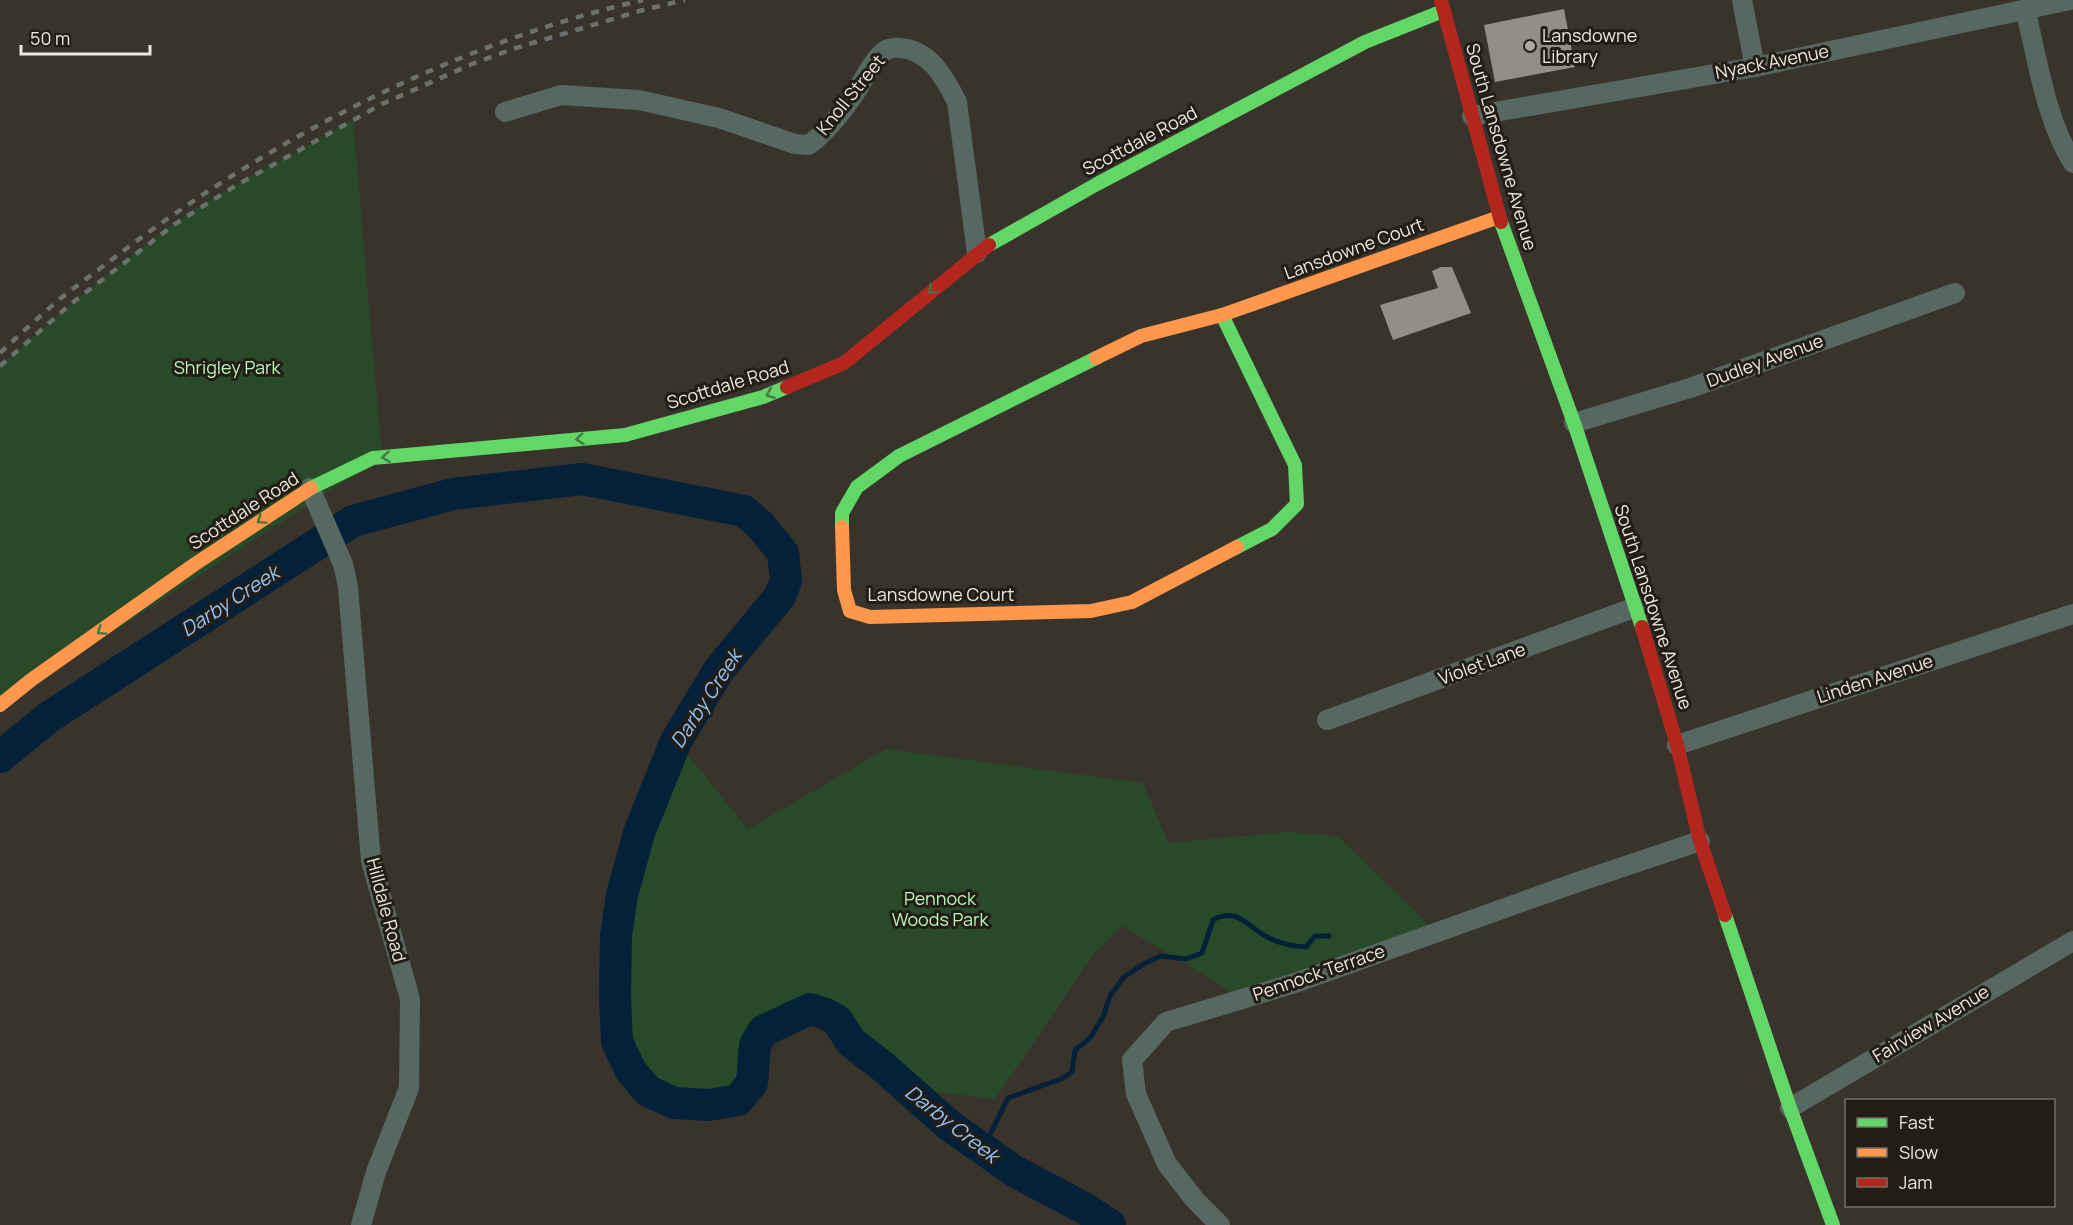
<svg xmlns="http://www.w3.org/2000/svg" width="2073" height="1225" font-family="Manrope,sans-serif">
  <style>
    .green { fill: #294a28 }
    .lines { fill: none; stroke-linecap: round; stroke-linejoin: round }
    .stream { stroke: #05213a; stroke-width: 5 }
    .river { stroke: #05213a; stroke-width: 32 }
    .building { fill: #948e88 }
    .street { stroke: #576761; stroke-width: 20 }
    .fast { stroke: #63d668; stroke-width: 14 }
    .slow { stroke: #ff974d; stroke-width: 14 }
    .jam { stroke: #b3261e; stroke-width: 14 }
    .rail { stroke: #6b716c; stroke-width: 4.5; stroke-dasharray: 8 8; stroke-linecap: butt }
    .oneway { stroke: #427a3f }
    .poi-dot { fill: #aea89f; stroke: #221d16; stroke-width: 2 }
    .labels { text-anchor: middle; stroke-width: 6; stroke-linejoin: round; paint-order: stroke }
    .poi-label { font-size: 18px; fill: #ede7dd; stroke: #221d16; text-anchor: start }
    .street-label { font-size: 18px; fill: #ede7dd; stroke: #221d16 }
    .park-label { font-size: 18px; fill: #b7f7b4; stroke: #221d16 }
    .water-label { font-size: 20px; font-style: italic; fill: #92c4f6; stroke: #221d16 }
  </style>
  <rect width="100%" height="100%" fill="#39342b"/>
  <!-- green -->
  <g class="green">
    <path d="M353 120 382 457 0 705V366C56 317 113 267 174 224 231 184 293 155 353 120Z"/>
    <path d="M676 741 748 829 886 749 1143 783 1168 843 1288 832 1338 836 1436 932 1243 999 1123 926 1093 955 995 1099 906 1088 881 1065 851 1042 836 1020 826 1014 810 1009 763 1031 755 1045 752 1083 738 1100C717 1103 695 1107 674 1103 646 1097 625 1069 618 1042 615 1033 616 1020 616 1010 612 950 620 892 638 834 648 803 663 772 676 741Z"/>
  </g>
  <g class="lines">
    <!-- stream -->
    <path class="stream" d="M983 1149 1008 1098 1061 1079 1072 1072 1075 1050 1090 1038 1103 1017 1110 996 1124 977 1145 963 1161 956 1186 959 1202 953 1213 920C1238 906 1248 928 1269 938 1281 944 1292 946 1306 947L1315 936H1329"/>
    <!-- river -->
    <polyline class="river" points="0,757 49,717 353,521 453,494 582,479 744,511 761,526 783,553 786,581 780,596 719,670 676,741 639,833 622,895 616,936 615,996 617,1042 631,1071 648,1091 674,1103 709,1105 738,1100 752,1083 755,1045 763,1031 810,1009 826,1014 837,1020 851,1042 881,1065 950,1126 1014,1171 1084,1208 1110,1225"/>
  </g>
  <!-- building -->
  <g class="building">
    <polygon points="1564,9 1575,67 1495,82 1484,25"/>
    <polygon points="1441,267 1452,267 1471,313 1393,340 1380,305 1438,288 1432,271"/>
  </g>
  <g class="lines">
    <!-- street -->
    <g class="street">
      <polyline points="1742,0 1755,67"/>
      <path d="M2025 9C2038 60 2045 118 2073 163"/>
      <path d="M505 112 561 95 639 100 719 118 795 144 809 145C828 130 844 110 857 90 864 79 871 64 880 55 885 49 893 47 900 48 930 50 945 78 957 102L977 253"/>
      <polyline points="1472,116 1755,67 2070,0"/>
      <polyline points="1574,423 1690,388 1955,293"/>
      <polyline points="310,488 343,564 348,587 371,861 410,999 409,1088 376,1172 361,1225"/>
      <polyline points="1327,720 1636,607"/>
      <polyline points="1677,745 2073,614"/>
      <polyline points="1790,1108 2073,941"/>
      <polyline points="1220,1225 1195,1200 1167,1164 1136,1094 1132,1060 1166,1022 1295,983 1575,883 1700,841"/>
    </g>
    <!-- fast -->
    <g class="fast">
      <polyline points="1501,222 1574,423 1642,627"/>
      <polyline points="989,245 1097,184 1365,42 1443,11"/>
      <polyline points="1222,315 1295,465 1297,504 1272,529 1237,547"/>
      <polyline points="311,488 373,458 625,435 763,397 787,387"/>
      <polyline points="842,527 842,513 857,487 899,456 1096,358"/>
      <polyline points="1725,915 1790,1108 1833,1225"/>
    </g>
    <!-- slow -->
    <g class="slow">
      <polyline points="1096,358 1141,336 1222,315 1499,217"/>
      <polyline points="842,527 844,590 850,611 870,617 1091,611 1132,602 1237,547"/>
      <polyline points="0,705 31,680 195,564 311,488"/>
    </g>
    <!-- jam -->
    <g class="jam">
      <polyline points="1441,0 1501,222"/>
      <polyline points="787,387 844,363 989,245"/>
      <polyline points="1642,627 1677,745 1700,841 1725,915"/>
    </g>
    <!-- rail -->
    <g class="rail">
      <path d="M0 353C20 334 40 316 61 298 80 283 100 269 119 254 274 137 453 44 643 0"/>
      <polyline points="0,366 72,303 175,224 235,186 382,104 472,64 516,48 643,10 685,0"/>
    </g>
  </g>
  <!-- one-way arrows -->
  <defs><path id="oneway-chevron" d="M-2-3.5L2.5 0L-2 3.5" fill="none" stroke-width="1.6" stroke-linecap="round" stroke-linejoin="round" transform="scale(1.5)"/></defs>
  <g class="oneway">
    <use href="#oneway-chevron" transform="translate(932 290) rotate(140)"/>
    <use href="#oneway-chevron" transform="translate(770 394) rotate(159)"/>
    <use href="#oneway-chevron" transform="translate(580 439) rotate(174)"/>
    <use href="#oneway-chevron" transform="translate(386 457) rotate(175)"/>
    <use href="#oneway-chevron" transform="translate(261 520) rotate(146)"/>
    <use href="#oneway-chevron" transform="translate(101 631) rotate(145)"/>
  </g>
  <!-- markers -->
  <circle class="poi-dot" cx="1530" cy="46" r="6"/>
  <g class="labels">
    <!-- poi labels -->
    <g class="poi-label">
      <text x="1542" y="42">Lansdowne<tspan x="1542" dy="21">Library</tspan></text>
    </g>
    <!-- street labels -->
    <g class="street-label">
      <text transform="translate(1772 62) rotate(-11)" y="6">Nyack Avenue</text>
      <text transform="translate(851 95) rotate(-51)" y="6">Knoll Street</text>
      <text transform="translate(1140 141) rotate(-28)" y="6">Scottdale Road</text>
      <text transform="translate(1501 147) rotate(74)" y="6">South Lansdowne Avenue</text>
      <text transform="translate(1354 249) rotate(-20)" y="6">Lansdowne Court</text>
      <text transform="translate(1765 361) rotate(-20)" y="6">Dudley Avenue</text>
      <text transform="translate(728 385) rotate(-17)" y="6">Scottdale Road</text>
      <text transform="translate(244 511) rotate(-33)" y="6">Scottdale Road</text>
      <text x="941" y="601">Lansdowne Court</text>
      <text transform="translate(1653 607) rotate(72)" y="6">South Lansdowne Avenue</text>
      <text transform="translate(1482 664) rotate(-20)" y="6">Violet Lane</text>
      <text transform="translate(1875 679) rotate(-18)" y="6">Linden Avenue</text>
      <text transform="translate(386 910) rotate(75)" y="6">Hilldale Road</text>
      <text transform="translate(1319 973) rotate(-19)" y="6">Pennock Terrace</text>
      <text transform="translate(1931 1024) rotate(-31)" y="6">Fairview Avenue</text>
    </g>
    <!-- park labels -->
    <g class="park-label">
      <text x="227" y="374">Shrigley Park</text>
      <text x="940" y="905">Pennock<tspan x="940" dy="21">Woods Park</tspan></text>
    </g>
    <!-- water labels -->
    <g class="water-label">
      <text transform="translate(230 601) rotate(-33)" y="7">Darby Creek</text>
      <text transform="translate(706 699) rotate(-57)" y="7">Darby Creek</text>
      <text transform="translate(952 1124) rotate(38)" y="7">Darby Creek</text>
    </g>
  </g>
  <!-- legend -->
  <rect x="1845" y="1099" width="210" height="108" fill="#221d16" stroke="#736e66" stroke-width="1.5"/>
  <rect x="1857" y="1118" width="30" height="9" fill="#63d668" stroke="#736e66" stroke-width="1.5"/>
  <text x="1899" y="1129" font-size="18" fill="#ede7dd">Fast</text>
  <rect x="1857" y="1148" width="30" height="9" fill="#ff974d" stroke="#736e66" stroke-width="1.5"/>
  <text x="1899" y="1159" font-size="18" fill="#ede7dd">Slow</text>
  <rect x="1857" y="1178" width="30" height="9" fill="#b3261e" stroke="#736e66" stroke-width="1.5"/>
  <text x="1899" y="1189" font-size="18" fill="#ede7dd">Jam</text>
  <!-- scale -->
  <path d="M21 45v9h129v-9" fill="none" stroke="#ede7dd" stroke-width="3"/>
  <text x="30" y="45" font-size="18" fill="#ede7dd" stroke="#221d16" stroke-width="4.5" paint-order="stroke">50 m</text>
</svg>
